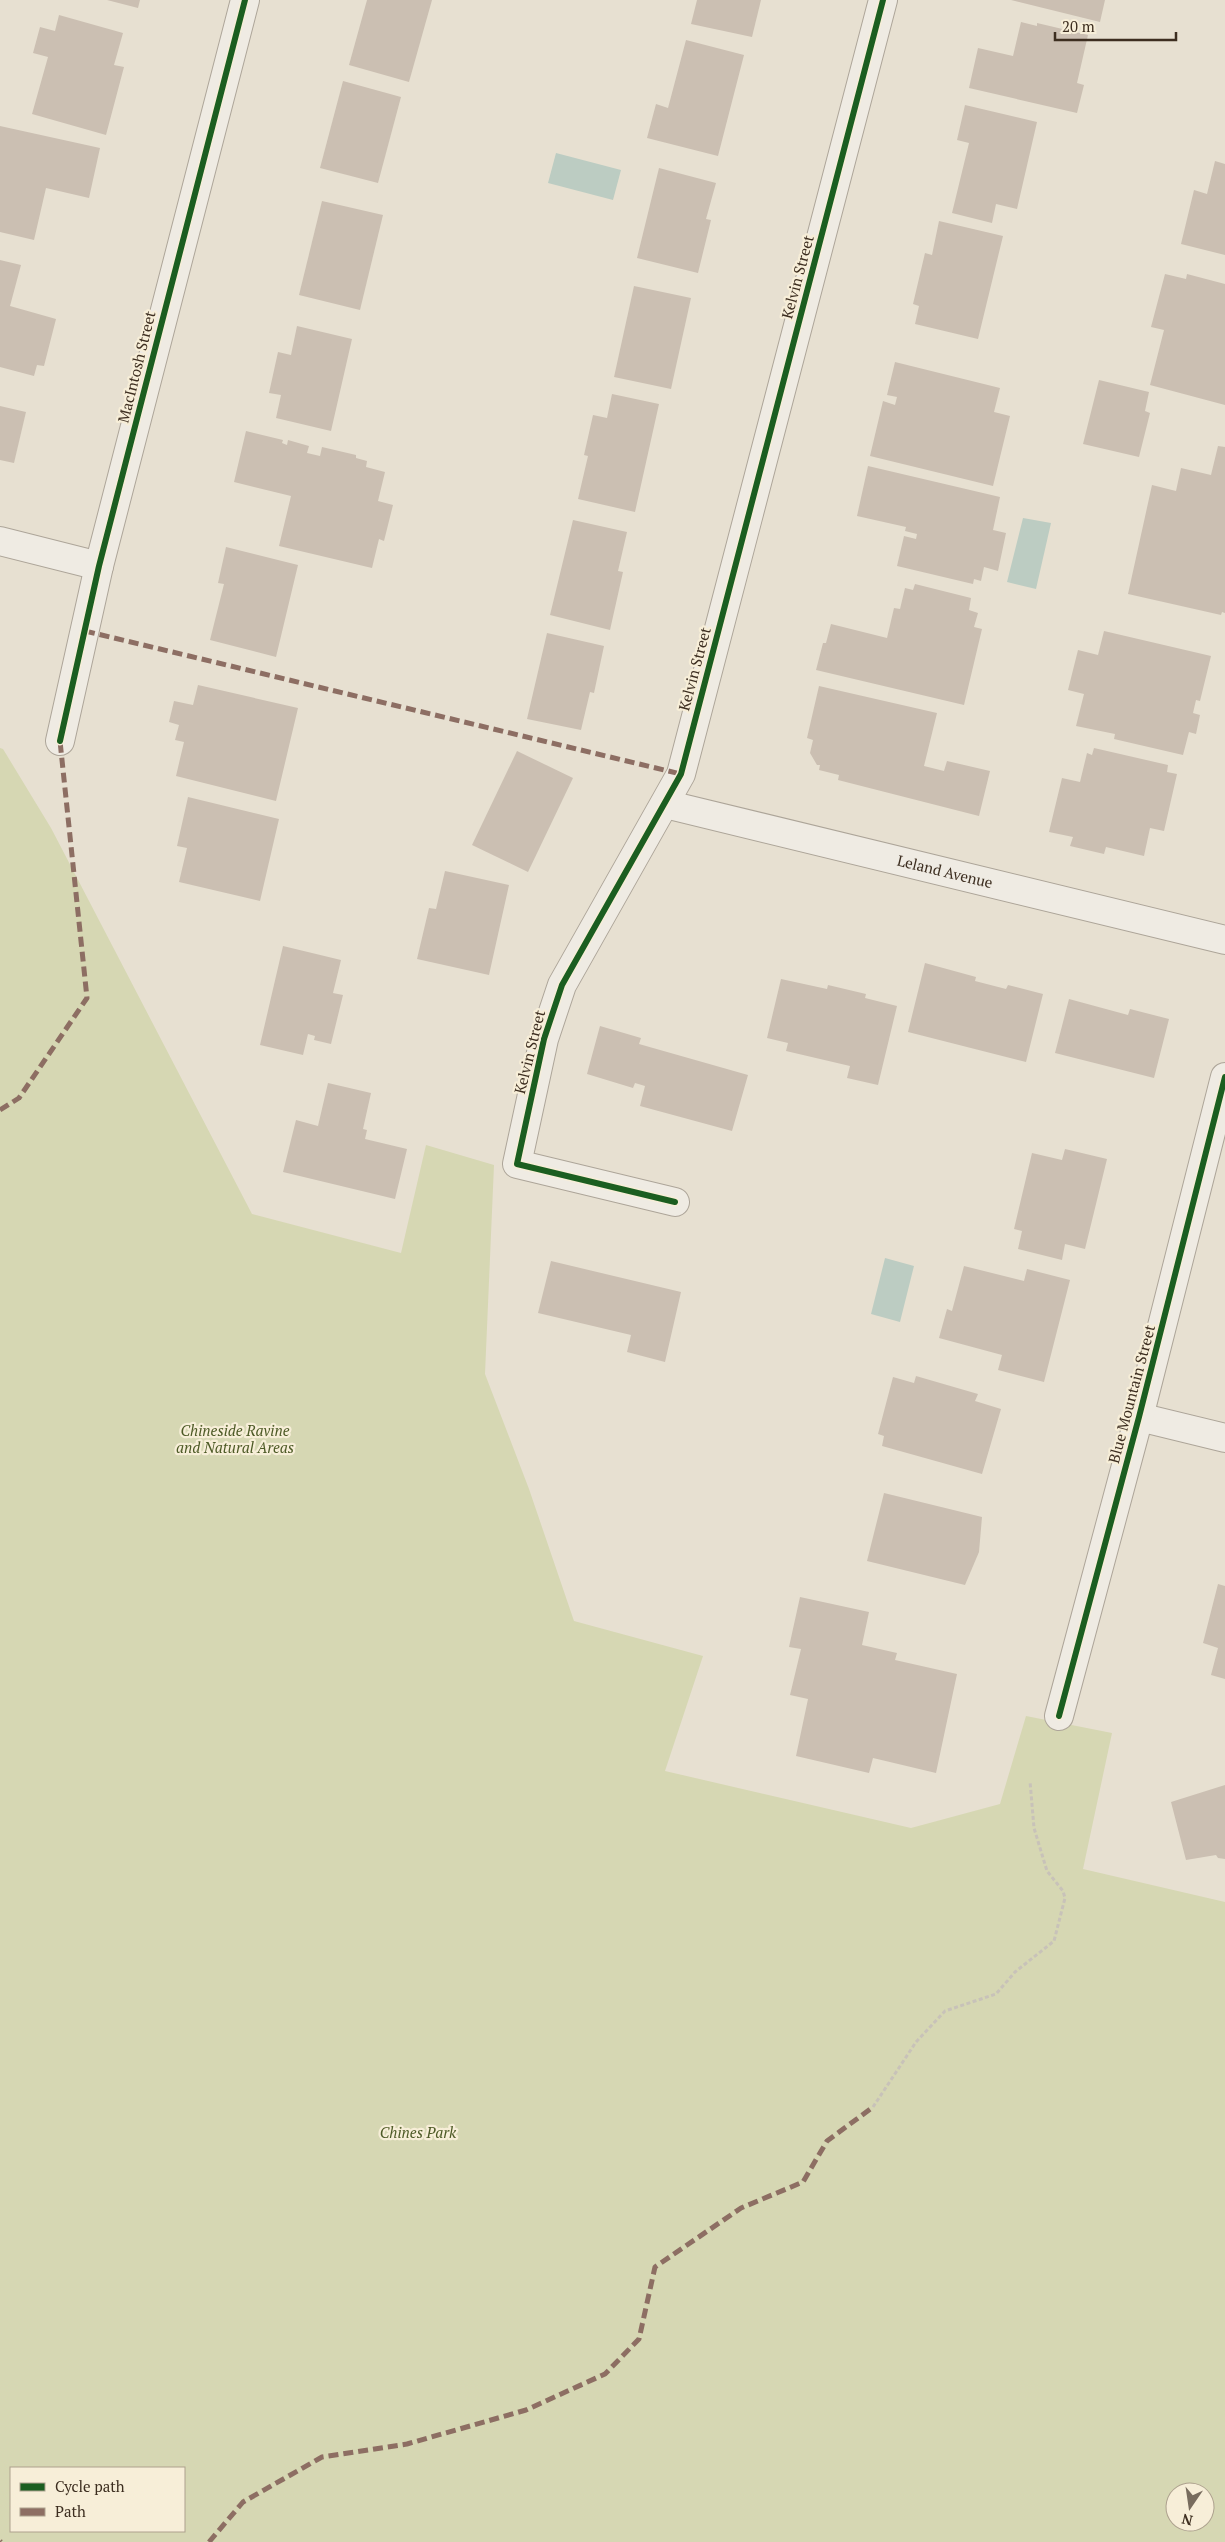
<svg xmlns="http://www.w3.org/2000/svg" width="1225" height="2542" font-family="'PT Serif',serif">
  <style>
    .green { fill: #d6d7b3; fill-rule: evenodd }
    .water { fill: #bcccc2 }
    .building { fill: #cbbfb2 }
    .lines { fill: none; stroke-linecap: round; stroke-linejoin: round }
    .minor-casing { stroke: #ada599; stroke-width: 30 }
    .path { stroke: #c8c2b9; stroke-width: 3; stroke-dasharray: 4 2.5; stroke-linecap: butt }
    .minor { stroke: #efebe3; stroke-width: 28 }
    .quiet { stroke: #8d6e63; stroke-width: 5; stroke-dasharray: 10 5; stroke-linecap: butt }
    .cycleway-casing { stroke: #f7eed8; stroke-width: 9 }
    .cycleway { stroke: #1b5e20; stroke-width: 6 }
    .labels { text-anchor: middle; stroke-width: 4.5; stroke-linejoin: round; paint-order: stroke }
    .street-label { font-size: 15px; fill: #3d2e20; stroke: #f7eed8 }
    .park-label { font-size: 15px; font-style: italic; fill: #4d5a26; stroke: #f7eed8 }
  </style>
  <rect width="100%" height="100%" fill="#e7e0d1"/>
  <!-- green -->
  <path class="green" d="M0 748 3 749 51 828 252 1214 401 1253 426 1145 494 1165 485 1374 529 1489 574 1621 703 1656 665 1771 911 1828 1000 1804 1026 1716 1112 1733 1083 1869 1225 1902V2542H0ZM11 2468H184V2531H11ZM1175 2492H1205V2522H1175Z"/>
  <!-- water -->
  <g class="water">
    <polygon points="556,153 621,170 613,200 548,183"/>
    <polygon points="1023,518 1051,523 1036,589 1007,582"/>
    <polygon points="885,1258 914,1266 900,1322 871,1314"/>
  </g>
  <!-- building -->
  <g class="building">
    <polygon points="107,0 140,0 138,8"/>
    <polygon points="367,0 432,0 409,82 349,65"/>
    <polygon points="697,0 761,0 752,37 691,24"/>
    <polygon points="1011,0 1105,0 1100,22"/>
    <polygon points="59,15 123,33 114,65 124,67 106,135 32,114 48,57 33,53 40,27 55,31"/>
    <polygon points="1021,22 1037,26 1037,23 1088,35 1077,83 1084,85 1077,113 969,88 978,48 1013,56"/>
    <polygon points="686,40 744,55 718,156 647,138 656,104 668,108"/>
    <polygon points="343,81 401,97 378,183 320,168"/>
    <polygon points="965,105 1037,122 1017,209 996,204 992,223 952,213 969,143 957,140"/>
    <polygon points="0,126 100,148 89,198 46,188 34,240 0,232"/>
    <polygon points="1215,161 1225,164 1225,255 1181,244 1194,190 1207,194"/>
    <polygon points="659,168 716,183 706,219 711,220 698,273 637,258"/>
    <polygon points="322,201 383,215 360,310 299,295"/>
    <polygon points="939,221 1003,236 978,339 915,324 919,306 913,304 925,253 932,255"/>
    <polygon points="0,260 21,265 10,306 56,319 44,366 37,365 34,376 0,367"/>
    <polygon points="1165,274 1186,279 1187,274 1225,284 1225,405 1150,385 1164,330 1151,327"/>
    <polygon points="634,286 691,298 671,389 614,377"/>
    <polygon points="297,326 352,339 331,431 276,418 281,395 269,393 278,352 291,355"/>
    <polygon points="895,362 1000,388 994,412 1010,416 993,486 870,456 883,401 895,405 897,397 887,395"/>
    <polygon points="1099,380 1149,392 1145,411 1150,413 1139,457 1083,444"/>
    <polygon points="612,394 659,404 635,512 578,499 588,456 584,455 593,415 607,418"/>
    <polygon points="0,406 26,412 14,463 0,460"/>
    <polygon points="246,431 283,440 282,443 287,445 288,440 309,446 307,453 320,456 322,447 356,455 356,458 367,461 366,467 385,472 378,501 393,505 384,541 379,539 372,568 279,546 291,496 234,482"/>
    <polygon points="1218,446 1225,447 1225,613 1222,612 1221,615 1128,594 1152,485 1176,491 1181,468 1211,475"/>
    <polygon points="868,466 1000,497 993,530 1006,533 998,571 984,567 981,581 974,579 973,584 897,566 904,536 916,539 917,534 905,531 906,527 857,516"/>
    <polygon points="573,520 627,532 618,571 623,572 610,630 550,615"/>
    <polygon points="226,547 298,565 276,657 210,640 224,584 218,583"/>
    <polygon points="915,584 971,598 969,610 978,613 974,627 982,629 964,705 816,670 823,643 826,643 831,624 887,638 894,608 900,609 905,588 913,590"/>
    <polygon points="1104,631 1211,656 1200,701 1196,700 1193,713 1200,715 1196,734 1189,732 1183,755 1114,739 1115,734 1076,726 1084,694 1068,690 1078,650 1098,655"/>
    <polygon points="547,633 604,646 594,693 590,692 581,730 527,719"/>
    <polygon points="198,685 298,708 276,801 176,776 184,742 175,740 179,725 169,722 174,701 193,705"/>
    <polygon points="819,686 937,713 924,766 944,771 947,761 990,771 979,816 838,780 839,775 819,770 820,765 817,765 810,753 813,740 807,738"/>
    <polygon points="1094,748 1168,765 1167,772 1177,774 1164,831 1150,828 1144,856 1106,847 1104,854 1070,846 1073,837 1049,832 1062,778 1080,782 1087,753 1092,755"/>
    <polygon points="517,751 573,778 528,872 472,845"/>
    <polygon points="188,797 279,819 260,901 179,882 187,848 177,846"/>
    <polygon points="445,871 509,885 489,975 417,959 429,908 436,909"/>
    <polygon points="283,946 341,960 333,993 343,995 331,1044 314,1040 315,1036 308,1034 303,1055 260,1045"/>
    <polygon points="925,963 976,977 975,981 1006,989 1008,985 1043,994 1026,1062 908,1032"/>
    <polygon points="781,979 827,989 828,985 866,994 865,998 897,1006 878,1085 847,1078 850,1066 786,1051 788,1043 767,1038"/>
    <polygon points="1069,999 1128,1015 1130,1009 1169,1019 1154,1078 1055,1053"/>
    <polygon points="600,1026 641,1038 639,1044 748,1075 732,1131 640,1106 645,1086 635,1083 633,1088 587,1074"/>
    <polygon points="328,1083 371,1093 363,1129 367,1130 365,1139 407,1149 395,1199 283,1172 296,1120 318,1126"/>
    <polygon points="1065,1149 1107,1159 1085,1249 1065,1244 1062,1260 1018,1249 1022,1231 1014,1229 1032,1153 1062,1160"/>
    <polygon points="551,1261 681,1292 665,1362 627,1352 631,1335 538,1313"/>
    <polygon points="964,1266 1024,1281 1027,1269 1070,1280 1044,1382 998,1370 1002,1355 939,1338 947,1309 952,1311"/>
    <polygon points="916,1376 978,1394 975,1401 1001,1409 982,1474 882,1446 884,1436 878,1434 893,1377 914,1383"/>
    <polygon points="884,1493 982,1517 979,1552 965,1585 867,1561"/>
    <polygon points="1218,1584 1225,1586 1225,1679 1211,1675 1218,1648 1203,1643"/>
    <polygon points="800,1597 869,1612 862,1645 897,1653 895,1660 957,1674 936,1773 873,1758 869,1773 796,1756 808,1699 790,1695 801,1649 789,1647"/>
    <polygon points="1225,1785 1225,1859 1218,1858 1216,1855 1186,1860 1171,1802"/>
  </g>
  <g class="lines">
    <!-- minor casing -->
    <g class="minor-casing">
      <g id="minor">
        <polyline points="0,541 99,566"/>
        <polyline points="60,741 99,566 245,0"/>
        <path id="s1" d="M665 804 1225 940"/>
        <polyline points="675,1202 517,1164 544,1039 562,985 681,774 883,0"/>
        <polyline points="1139,1417 1225,1438"/>
        <polyline points="1059,1716 1139,1417 1225,1077"/>
      </g>
    </g>
    <!-- path -->
    <polyline class="path" points="873,2107 916,2042 945,2011 996,1994 1015,1972 1054,1941 1065,1898 1063,1891 1047,1871 1034,1828 1030,1781"/>
    <!-- minor -->
    <use href="#minor" class="minor"/>
    <!-- quiet -->
    <g class="quiet">
      <polyline points="85,631 681,774"/>
      <polyline points="0,1110 19,1098 87,998 60,741"/>
      <polyline points="0,2541 1,2542"/>
      <polyline points="209,2542 243,2502 322,2457 407,2444 526,2410 605,2374 639,2339 655,2267 741,2208 803,2182 827,2141 873,2107"/>
    </g>
    <!-- cycleway casing -->
    <g class="cycleway-casing">
      <g id="cycleway">
        <polyline points="60,741 99,566 245,0"/>
        <polyline points="675,1202 517,1164 544,1039 562,985 681,774 883,0"/>
        <polyline points="1059,1716 1139,1417 1225,1077"/>
      </g>
    </g>
    <!-- cycleway -->
    <use href="#cycleway" class="cycleway"/>
  </g>
  <g class="labels">
    <!-- street labels -->
    <g class="street-label">
      <text transform="translate(798 277) rotate(-75)" y="5">Kelvin Street</text>
      <text transform="translate(137 367) rotate(-76)" y="5">MacIntosh Street</text>
      <text transform="translate(695 669) rotate(-75)" y="5">Kelvin Street</text>
      <text dy="5" stroke="none"><textPath href="#s1" startOffset="288">Leland Avenue</textPath></text>
      <text transform="translate(530 1052) rotate(-76)" y="5">Kelvin Street</text>
      <text transform="translate(1132 1394) rotate(-75)" y="5">Blue Mountain Street</text>
    </g>
    <!-- park labels -->
    <g class="park-label">
      <text x="235" y="1436">Chineside Ravine<tspan x="235" dy="17">and Natural Areas</tspan></text>
      <text x="418" y="2138">Chines Park</text>
    </g>
  </g>
  <!-- legend -->
  <rect x="10" y="2467" width="175" height="65" fill="#f7eed8" stroke="#ada18e"/>
  <rect x="20" y="2483" width="25" height="8" fill="#1b5e20" stroke="#ada18e"/>
  <text x="55" y="2492" font-size="15" fill="#3d2e20">Cycle path</text>
  <rect x="20" y="2508" width="25" height="8" fill="#8d6e63" stroke="#ada18e"/>
  <text x="55" y="2517" font-size="15" fill="#3d2e20">Path</text>
  <!-- north arrow -->
  <g transform="translate(1190 2507) rotate(193)"><circle r="24" fill="#f7eed8" stroke="#ada18e"/>
  <path d="M0-4L9 19L0 12L-9 19Z" fill="#786c5e"/>
  <text y="-8" font-size="14" font-weight="bold" text-anchor="middle" fill="#3d2e20">N</text>
  </g>
  <!-- scale -->
  <path d="M1055 32v8h121v-8" fill="none" stroke="#3d2e20" stroke-width="2.5"/>
  <text x="1062" y="32" font-size="15" fill="#3d2e20" stroke="#f7eed8" stroke-width="4" paint-order="stroke">20 m</text>
</svg>
